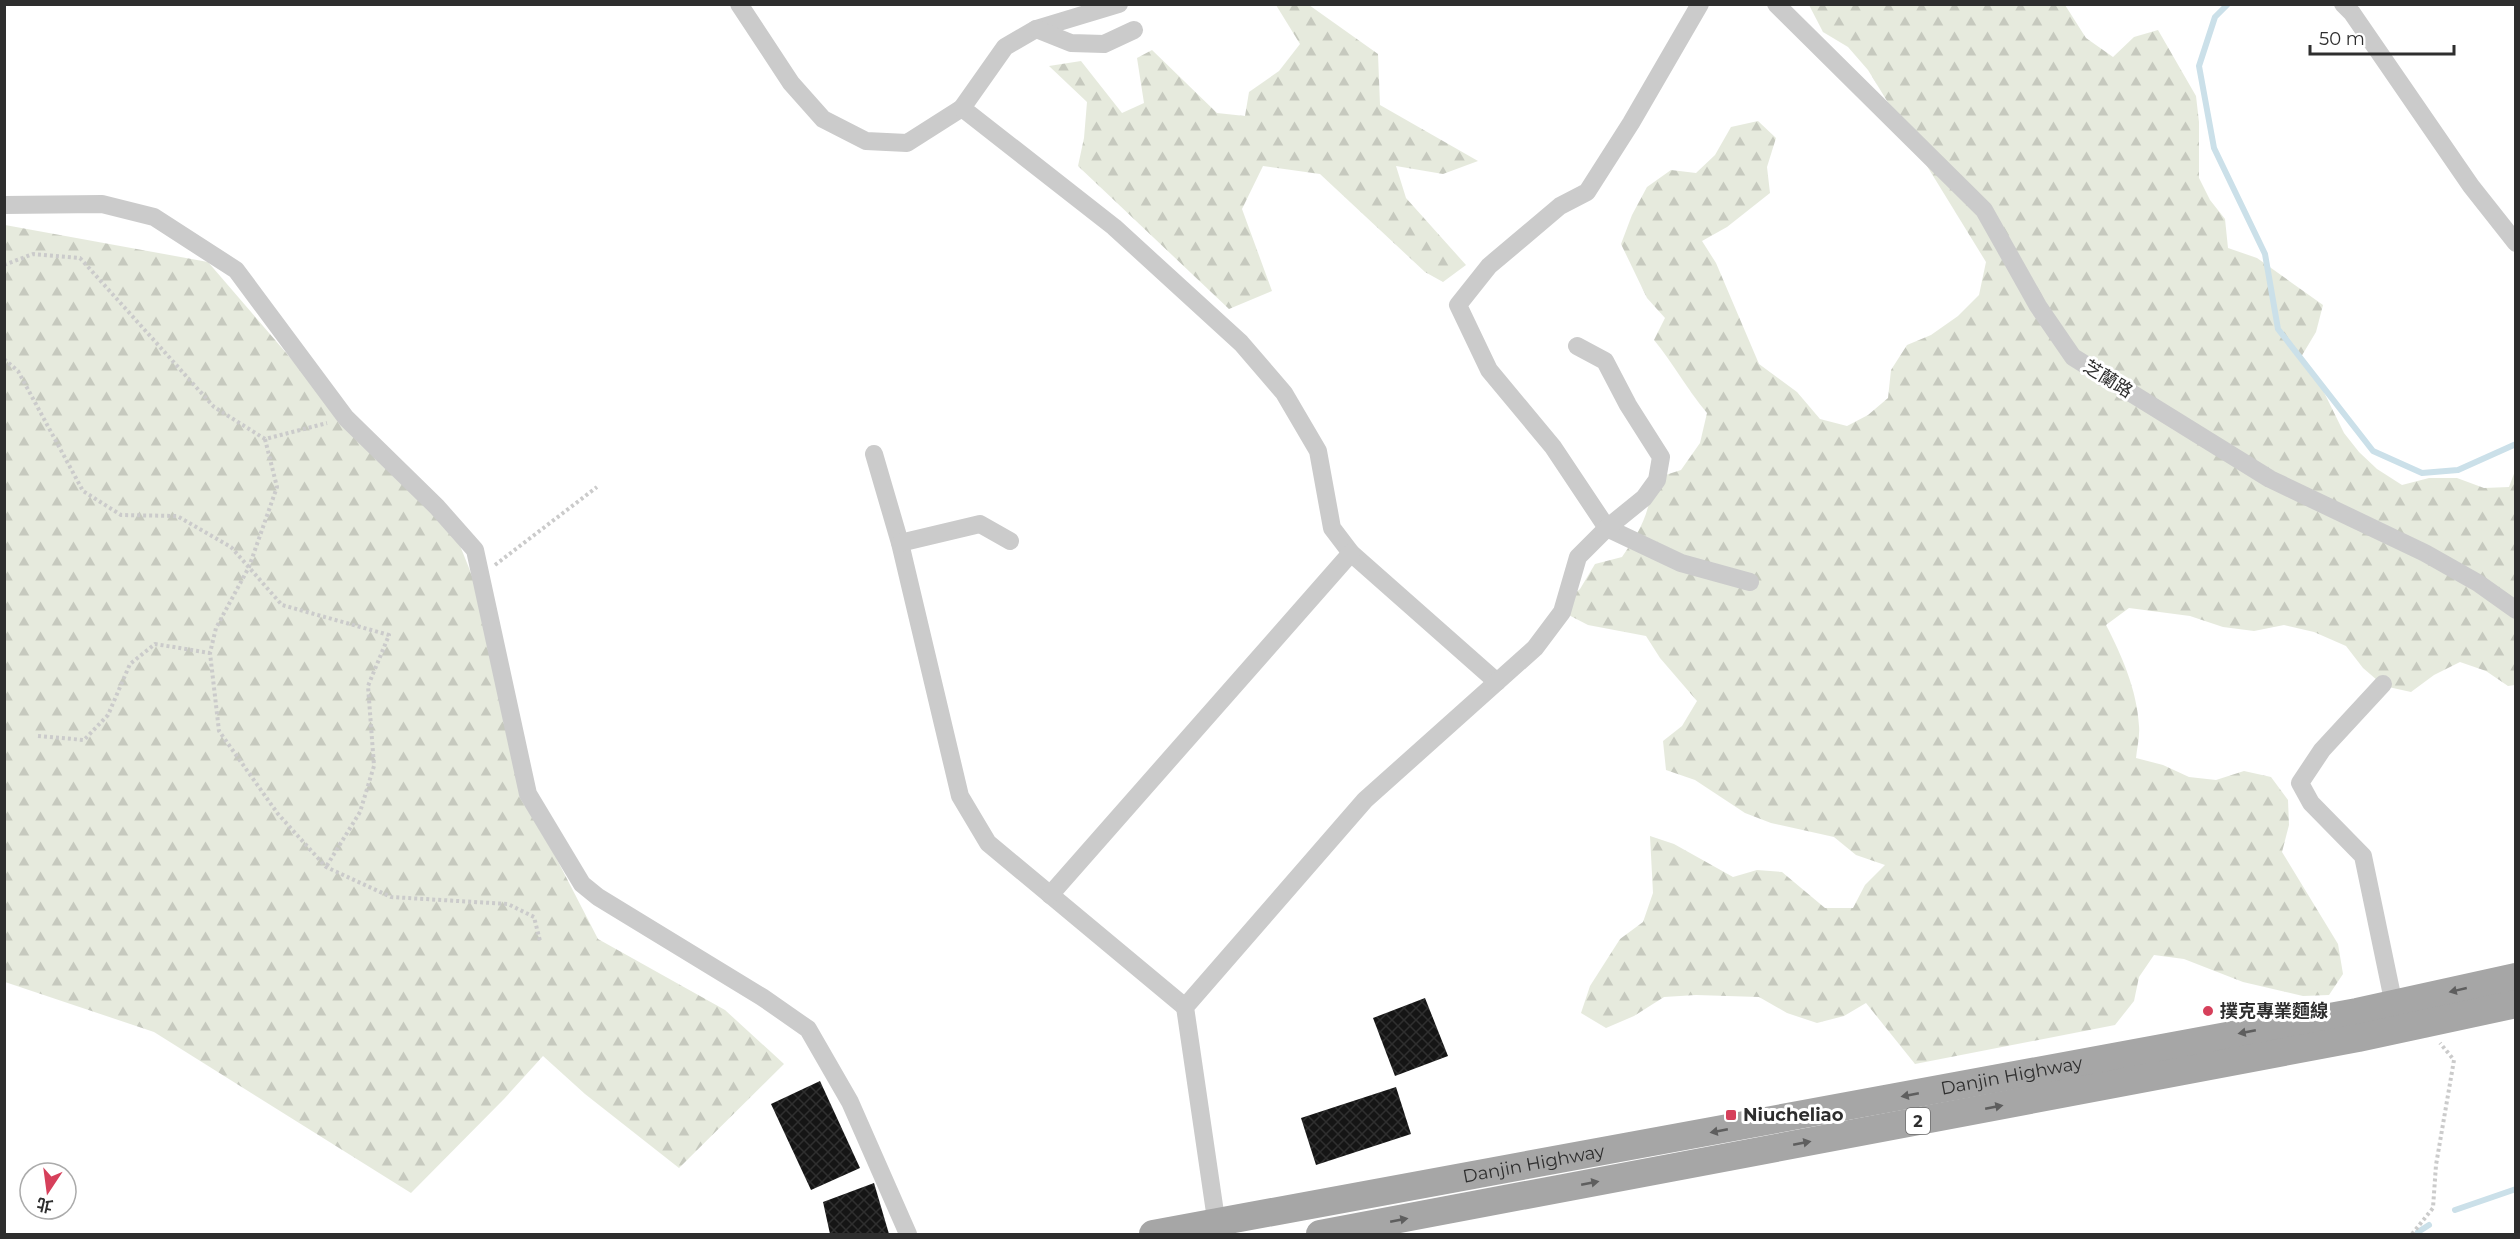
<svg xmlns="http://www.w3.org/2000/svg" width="2520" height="1239" font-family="Montserrat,'Noto Sans TC',sans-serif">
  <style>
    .forest { fill: url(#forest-firs) }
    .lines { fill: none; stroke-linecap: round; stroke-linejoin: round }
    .stream { stroke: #cbe0e9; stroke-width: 6 }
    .building { fill: url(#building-cross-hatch) }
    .path { stroke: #cbcbcb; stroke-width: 4; stroke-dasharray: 3 3; stroke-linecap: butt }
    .minor { stroke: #cbcbcb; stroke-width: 18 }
    .primary { stroke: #a6a6a6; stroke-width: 28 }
    .oneway { fill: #5e5e5e }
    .poi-dot { fill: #d6405b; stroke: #fff; stroke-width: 2 }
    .labels { text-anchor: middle; stroke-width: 6; stroke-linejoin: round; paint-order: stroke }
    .shield { fill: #fff; stroke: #6d6d6d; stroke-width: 1.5 }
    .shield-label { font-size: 16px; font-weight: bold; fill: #2e2e2e }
    .street-label { font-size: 18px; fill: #2e2e2e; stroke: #fff }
    .poi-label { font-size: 18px; font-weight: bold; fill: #2e2e2e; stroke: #fff; text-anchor: start }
  </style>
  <defs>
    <pattern id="forest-firs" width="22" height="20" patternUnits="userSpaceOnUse" patternTransform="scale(1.5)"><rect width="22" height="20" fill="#e6eadd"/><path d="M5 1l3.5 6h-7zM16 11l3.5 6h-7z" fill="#c6c9be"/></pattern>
    <pattern id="building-cross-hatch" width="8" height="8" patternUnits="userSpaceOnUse" patternTransform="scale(1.5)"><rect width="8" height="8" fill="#151515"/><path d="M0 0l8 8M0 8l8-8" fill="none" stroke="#2f2f2f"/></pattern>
  </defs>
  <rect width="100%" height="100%" fill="#fff"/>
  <!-- forest -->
  <g class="forest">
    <polygon points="1276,5 1309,5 1378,54 1380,105 1478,161 1443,174 1396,166 1406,198 1466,265 1443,282 1425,272 1320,174 1263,166 1242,209 1272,291 1229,309 1078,166 1084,138 1087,102 1049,66 1081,61 1122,113 1144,103 1137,58 1152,50 1217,113 1245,116 1249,92 1279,71 1300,44"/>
    <path d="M1809 5H2065L2086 38 2113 57 2134 37 2158 30 2196 96 2199 122V178L2210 200 2225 219 2228 248 2257 258 2323 305 2316 332 2301 357 2316 376 2344 433 2359 452 2377 469 2402 485 2429 478H2457L2484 488 2509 487 2515 471V685L2508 686 2486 671 2460 662 2434 675 2411 692 2384 686 2363 668 2346 646 2314 632 2284 625 2254 631 2223 627 2190 616 2129 608 2106 625C2122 656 2137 690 2139 726 2140 736 2137 748 2136 758L2163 765 2189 777 2216 780 2244 771 2271 777 2288 800 2289 825 2282 852 2338 944 2343 974 2329 995 2303 996 2243 982 2184 959 2154 955 2139 977 2134 1001 2115 1025 1915 1064 1866 1003 1844 1016 1817 1023 1787 1013 1759 997 1696 995 1664 997 1634 1016 1606 1028 1581 1013 1590 986 1620 939 1643 922 1653 893 1650 836 1674 844 1733 877 1757 870 1782 872 1825 908H1853L1865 885 1885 865 1856 855 1834 837 1771 823 1745 813 1695 780 1666 770 1663 741 1682 726 1697 701 1660 658 1646 636 1588 625 1557 609 1580 589 1595 564 1622 557C1642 528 1649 514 1653 479L1681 470 1700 443 1707 413C1687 389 1673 363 1654 340L1665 318 1647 298 1621 244 1632 215 1647 187 1671 170 1696 173 1715 155 1731 127 1758 121 1776 138 1767 167 1770 193 1727 227 1702 241 1716 263 1759 364 1797 392 1820 419 1847 426 1868 415 1888 398 1891 370 1907 345 1931 335 1958 316 1979 295 1986 262 1868 70 1848 47 1823 32Z"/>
    <polygon points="5,225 208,262 312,383 459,543 502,651 534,815 598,939 725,1010 784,1064 679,1168 585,1094 543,1056 504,1099 411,1193 154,1032 5,982"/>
  </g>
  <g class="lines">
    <!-- stream -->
    <g class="stream">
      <polyline points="2228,4 2215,17 2199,66 2214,148 2265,254 2278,329 2373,451 2422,473 2458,470 2516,444"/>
      <polyline points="2455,1210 2516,1189"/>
      <polyline points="2419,1234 2418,1232 2429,1225"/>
    </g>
  </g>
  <!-- building -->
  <g class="building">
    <polygon points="1425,998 1448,1056 1395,1076 1373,1018"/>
    <polygon points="820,1081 860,1168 811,1190 771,1104"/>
    <polygon points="1396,1087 1411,1134 1316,1165 1301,1118"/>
    <polygon points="874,1183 889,1234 830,1234 823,1202"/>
  </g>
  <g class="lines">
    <!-- path -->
    <g class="path">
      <polyline points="4,265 33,254 80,258 214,407 265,439 327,423"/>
      <polyline points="4,359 18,371 83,491 121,515 177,516 231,547 282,605 389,635 368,686 374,766 360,812 326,867"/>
      <polyline points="265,439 277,487 249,567 216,628 210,653 219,731 278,814 326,867 391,897 508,904 534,917 540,941"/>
      <polyline points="495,565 597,487"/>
      <polyline points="38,736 84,740 108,715 130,664 155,644 210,653"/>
      <polyline points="2412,1234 2433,1208 2436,1165 2454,1060 2440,1043"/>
    </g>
    <!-- minor -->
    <g class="minor">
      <polyline points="739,4 791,83 823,119 866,141 907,143 962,108"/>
      <polyline points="1119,4 1036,29 1005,47 962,108 1114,227 1241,343 1284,393 1318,451 1332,528 1351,553 1497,682"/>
      <polyline points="1700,4 1631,123 1587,192 1560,206 1489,266 1458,305 1489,370 1553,447 1607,528 1681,563 1750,582"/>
      <polyline points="1776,4 1984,210 2038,306 2073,357 2270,479 2425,553 2478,583 2516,610"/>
      <polyline points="2343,4 2352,13 2471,186 2516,243"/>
      <polyline points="1036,29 1071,43 1104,44 1134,30"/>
      <polyline points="4,205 102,204 154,217 236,270 346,418 437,507 475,550 528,794 582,884 598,897 762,997 808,1029 850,1102 908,1234"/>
      <polyline points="874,454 900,543 960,796 988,843 1185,1007"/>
      <polyline points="900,543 980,524 1010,541"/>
      <polyline points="2383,684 2322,750 2300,783 2311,803 2363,856 2394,1005"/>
      <polyline points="1050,895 1351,553"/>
      <polyline points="1218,1233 1185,1007 1365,800 1535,648 1562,612 1578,557 1607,528 1644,498 1657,480 1661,457 1628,405 1605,361 1577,346"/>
    </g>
    <!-- primary -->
    <g class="primary">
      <path id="s1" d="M1153 1234 2357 1012 2516 977"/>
      <polyline points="1320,1234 2358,1038 2516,1004"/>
    </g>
  </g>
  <!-- one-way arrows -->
  <defs><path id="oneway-solid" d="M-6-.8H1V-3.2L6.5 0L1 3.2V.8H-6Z" transform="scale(1.5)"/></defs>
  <g class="oneway">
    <use href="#oneway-solid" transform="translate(2458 990) rotate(167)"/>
    <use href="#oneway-solid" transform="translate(2247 1032) rotate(169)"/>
    <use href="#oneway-solid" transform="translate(1910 1095) rotate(169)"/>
    <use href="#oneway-solid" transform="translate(1994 1107) rotate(-11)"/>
    <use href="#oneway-solid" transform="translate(1719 1131) rotate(169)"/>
    <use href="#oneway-solid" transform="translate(1802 1143) rotate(-11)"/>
    <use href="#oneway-solid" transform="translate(1590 1183) rotate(-11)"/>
    <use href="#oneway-solid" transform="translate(1399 1220) rotate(-11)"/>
  </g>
  <!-- markers -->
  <g class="poi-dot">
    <circle cx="2208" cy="1011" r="6"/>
    <rect x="1725" y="1109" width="12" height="12" rx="3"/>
  </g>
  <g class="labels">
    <!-- shield labels -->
    <rect class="shield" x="1906" y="1108" width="24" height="26" rx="4.5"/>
    <g class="shield-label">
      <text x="1918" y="1127">2</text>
    </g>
    <!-- street labels -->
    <g class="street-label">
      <text transform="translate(2108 379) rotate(32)" y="6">芝蘭路</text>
      <text dy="6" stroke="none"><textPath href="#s1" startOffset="873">Danjin Highway</textPath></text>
      <text dy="6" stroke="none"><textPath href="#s1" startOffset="387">Danjin Highway</textPath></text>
    </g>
    <!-- poi labels -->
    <g class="poi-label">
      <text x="2220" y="1017">撲克專業麵線</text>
      <text x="1743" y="1121">Niucheliao</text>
    </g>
  </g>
  <!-- border -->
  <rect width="2520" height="1239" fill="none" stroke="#2e2e2e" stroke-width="12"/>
  <!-- north arrow -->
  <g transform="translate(48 1191) rotate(193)"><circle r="28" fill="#ffffff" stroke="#ababab" stroke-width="1.5"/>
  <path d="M0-4.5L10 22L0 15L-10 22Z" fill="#d6405b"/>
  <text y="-9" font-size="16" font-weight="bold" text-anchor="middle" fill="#2e2e2e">北</text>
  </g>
  <!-- scale -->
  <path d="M2310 45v9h144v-9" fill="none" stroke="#2e2e2e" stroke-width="3"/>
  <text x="2319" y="45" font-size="18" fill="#2e2e2e" stroke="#ffffff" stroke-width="4.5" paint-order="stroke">50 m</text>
</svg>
